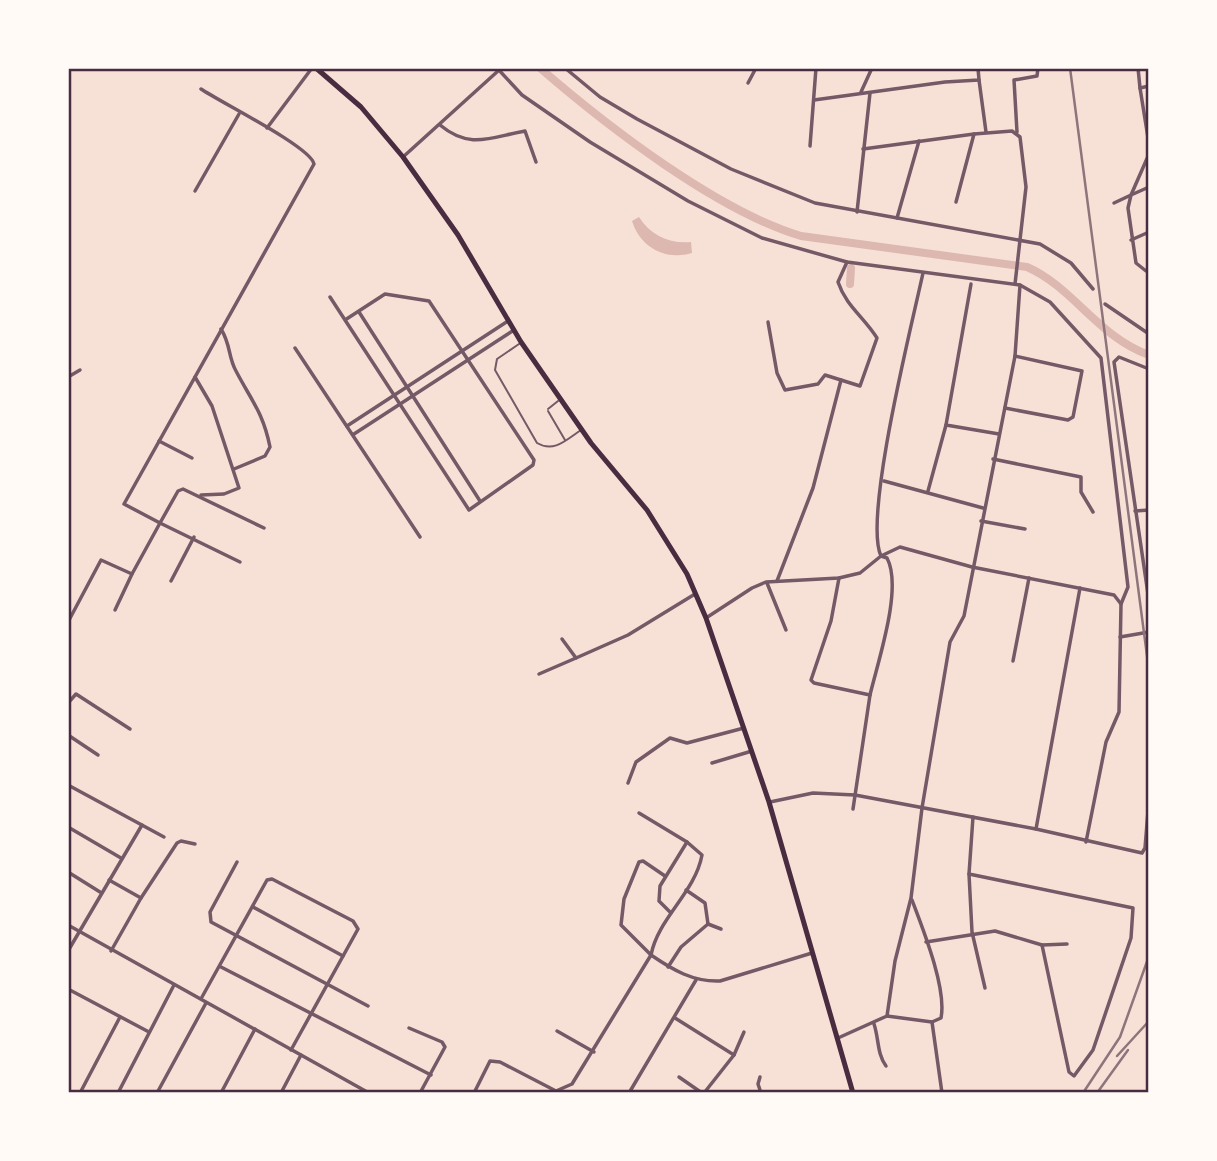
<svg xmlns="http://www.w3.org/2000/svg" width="1217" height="1161" font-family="'Noto Sans',sans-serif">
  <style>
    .water { fill: #dcb8b0 }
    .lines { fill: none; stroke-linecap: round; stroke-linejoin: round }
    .canal { stroke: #dcb8b0; stroke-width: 8 }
    .service { stroke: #755966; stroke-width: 2 }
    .minor { stroke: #755966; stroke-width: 3.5 }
    .primary { stroke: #4a2c40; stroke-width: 5 }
    .rail { stroke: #8f747c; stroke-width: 2.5 }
    .neatline { fill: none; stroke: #4a2c40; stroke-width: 2.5 }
  </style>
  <rect width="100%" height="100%" fill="#f7e1d7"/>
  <!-- water -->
  <path class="water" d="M639 217C651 236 670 244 691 242L692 253C665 261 640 247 632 221Z"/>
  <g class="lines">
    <!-- canal -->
    <g class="canal">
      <path d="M540 68C607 126 717 211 801 236L1027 267C1073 287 1098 337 1149 355"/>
      <polyline points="850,284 851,268"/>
    </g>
    <!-- service -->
    <g class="service">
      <path d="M519 344 497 359 495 370 537 443C554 453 566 440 581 430"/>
      <polyline points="548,409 558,401"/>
      <polyline points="548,411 565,440"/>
    </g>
    <!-- minor -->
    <g class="minor">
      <polyline points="497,68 522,95 590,142 688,201 762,238 847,262 1020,285 1050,302 1101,358 1128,587 1121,604"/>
      <polyline points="565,68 600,97 637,119 731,169 815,203 1040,244 1071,263 1093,289"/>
      <polyline points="693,68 695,69"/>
      <polyline points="1138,68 1140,88"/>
      <polyline points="979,80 986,132"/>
      <polyline points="748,83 756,68"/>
      <polyline points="1149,86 1140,88 1149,144"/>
      <path d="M201 89C220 102 311 147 314 164L124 504 160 523 178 491 183 489 264 528"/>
      <polyline points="861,92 872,68"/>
      <polyline points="814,100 945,82 979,80 978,68"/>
      <path d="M440 125C470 150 491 137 525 131L536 162"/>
      <polyline points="267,128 312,68"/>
      <polyline points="1017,132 1014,80 1037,76 1038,68"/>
      <polyline points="974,134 1012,131 1020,137 1026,187 1015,284"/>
      <polyline points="810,146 816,68"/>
      <polyline points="863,149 974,134 956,202"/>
      <polyline points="403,157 498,71"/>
      <polyline points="195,191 239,114"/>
      <polyline points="1114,203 1131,195 1149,154"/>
      <polyline points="857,212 870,93"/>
      <polyline points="897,218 919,141"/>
      <polyline points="1131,240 1149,232"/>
      <polyline points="1146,271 1136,263 1128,208 1131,195 1149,187"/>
      <polyline points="971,284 946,425 999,434"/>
      <polyline points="330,297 345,320 469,510 533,465 534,460 429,301 385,294 345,320"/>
      <polyline points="1105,304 1149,334"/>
      <polyline points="359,312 480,501"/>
      <path d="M768 322 777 373 785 390 818 384 825 375 860 386 877 338C864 317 846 306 838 282L847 262"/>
      <path d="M221 329C231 345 228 357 236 371 251 400 263 412 270 447L265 456 234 469"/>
      <polyline points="295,348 420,537"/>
      <polyline points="1149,369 1119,357 1114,362 1149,601"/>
      <polyline points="68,377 80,370"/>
      <polyline points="195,377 212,406 239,488 224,494 201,495"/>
      <polyline points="1005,408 1068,420 1073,417 1082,371 1015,356"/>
      <polyline points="347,426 508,321"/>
      <polyline points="354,434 514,330"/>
      <polyline points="159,441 192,458"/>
      <polyline points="993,459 1081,477 1081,492 1093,512"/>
      <polyline points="884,481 983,508"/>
      <polyline points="928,491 946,425"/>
      <polyline points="1135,511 1149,510"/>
      <polyline points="981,521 1025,529"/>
      <path d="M839 578 831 621 811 680 814 683 870 695C878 661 903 588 887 558L881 556C863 518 912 324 923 273"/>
      <polyline points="171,581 194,537"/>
      <polyline points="777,581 813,488 841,380"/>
      <polyline points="767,583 786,630"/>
      <polyline points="115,610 132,574"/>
      <polyline points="706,618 752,588 766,582 839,578 860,573 881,556 900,547 972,567 1114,595 1121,604 1119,712 1106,742 1086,842"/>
      <polyline points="68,622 101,560 132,574 160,523 240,562"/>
      <polyline points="1120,637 1149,632"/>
      <polyline points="562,639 576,658 628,635 695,594"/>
      <polyline points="1013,661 1029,578"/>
      <polyline points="539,674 576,658"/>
      <polyline points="68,703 76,694 130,729"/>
      <polyline points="68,735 98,755"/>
      <polyline points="712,763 752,751"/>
      <polyline points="628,783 636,762 670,738 687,743 744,728"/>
      <polyline points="68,785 164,837"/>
      <polyline points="770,802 813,793 855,795 1036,829 1142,853 1145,848 1149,799"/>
      <polyline points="853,809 870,695"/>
      <path d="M639 813 687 842 702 855C695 893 658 918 651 955"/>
      <polyline points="68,827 121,858"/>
      <polyline points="1036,829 1080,588"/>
      <polyline points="237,862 210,912 211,922 368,1006"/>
      <polyline points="68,872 100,892"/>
      <polyline points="969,874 972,932 985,988"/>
      <polyline points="109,880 141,898 177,843 181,841 195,844"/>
      <polyline points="686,890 705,903 708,924 721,929"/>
      <polyline points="253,907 343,956"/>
      <polyline points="671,913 659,901 660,886 687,842"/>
      <polyline points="68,925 369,1093"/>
      <polyline points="926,942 995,931 1042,945 1069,1072 1074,1076 1093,1050 1131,938 1133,908 969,874 973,817"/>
      <polyline points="1042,945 1067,944"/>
      <polyline points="68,951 142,825"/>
      <polyline points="111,951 141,898"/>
      <polyline points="651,955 621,925 624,899 639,862 643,861 665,876"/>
      <polyline points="221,967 431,1075"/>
      <polyline points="668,967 681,947 708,924"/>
      <polyline points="68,989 149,1032"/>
      <polyline points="202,997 267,880 272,879 353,921 358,929 291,1050"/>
      <path d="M887 1016 932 1022 941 1018C947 989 923 929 912 900"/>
      <polyline points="675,1018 734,1055"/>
      <polyline points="932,1022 942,1093"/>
      <path d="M874 1024C879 1039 877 1054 886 1066"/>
      <polyline points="409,1028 442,1042 445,1047 420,1093"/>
      <polyline points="557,1031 594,1052"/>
      <polyline points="838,1038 887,1016 895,961 911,898 922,808 950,642 964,616 1015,356 1020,285"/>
      <polyline points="679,1077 702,1093"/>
      <polyline points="760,1077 758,1084 761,1093"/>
      <polyline points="80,1093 120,1017"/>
      <polyline points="118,1093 174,985"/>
      <polyline points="157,1093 206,1003"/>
      <polyline points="221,1093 255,1029"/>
      <polyline points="285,1093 282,1091 301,1055"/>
      <path d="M474 1093 490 1061 500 1062 556 1091 572 1084 651 955C673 970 693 982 720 981L812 953"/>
      <polyline points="629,1093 696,980"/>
      <polyline points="704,1093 734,1055 744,1032"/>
    </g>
    <!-- primary -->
    <polyline class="primary" points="316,68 361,107 403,157 458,235 521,342 591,443 647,510 687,574 706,618 769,802 853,1093"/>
    <!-- rail -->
    <g class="rail">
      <polyline points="1070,68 1149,671"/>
      <polyline points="1117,1056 1149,1021"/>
      <polyline points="1083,1093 1120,1037 1149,956"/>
      <polyline points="1097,1093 1128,1050"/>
    </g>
  </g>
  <!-- border -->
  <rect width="1217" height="1161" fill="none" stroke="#fffaf5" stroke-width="140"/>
  <rect x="70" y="70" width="1077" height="1021" class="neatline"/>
</svg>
